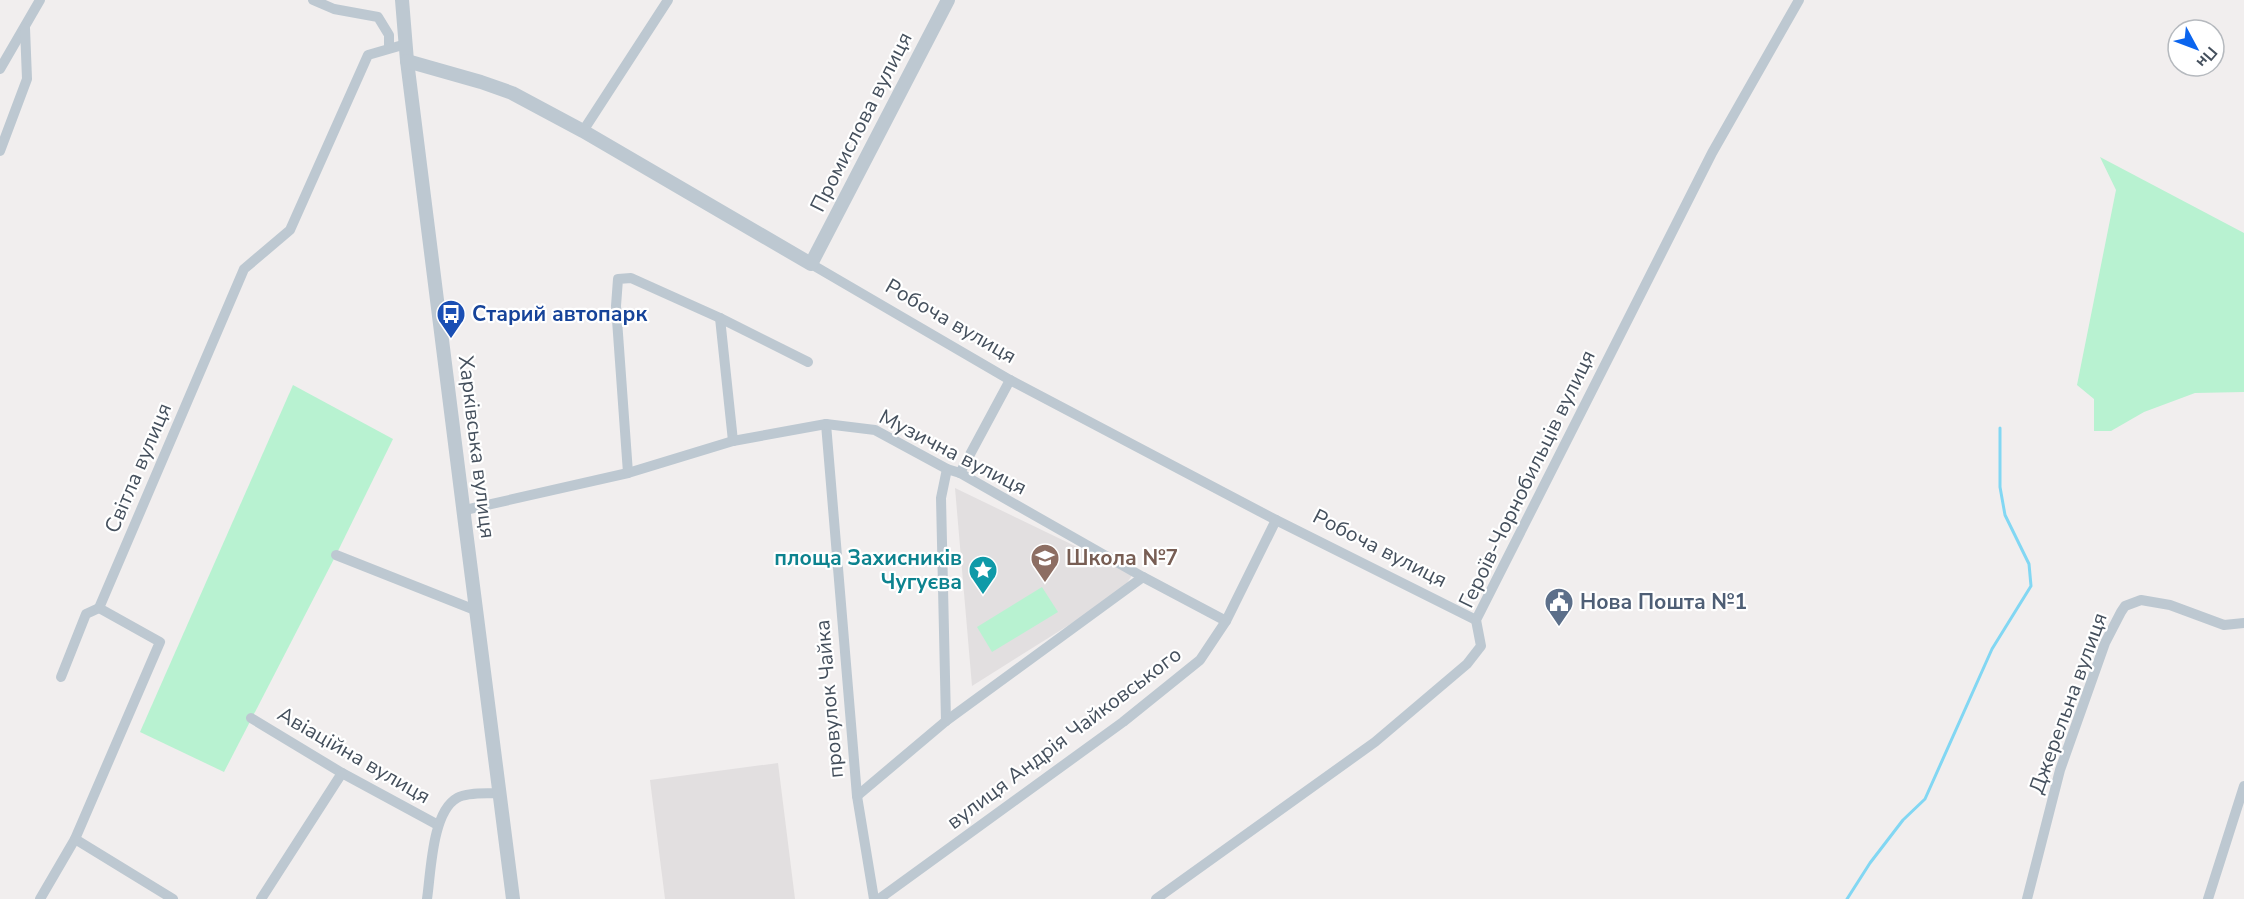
<svg xmlns="http://www.w3.org/2000/svg" width="2244" height="899" font-family="'Nunito Sans',sans-serif">
  <style>
    .education { fill: #e2dfe0 }
    .green { fill: #b8f2d1 }
    .lines { fill: none; stroke-linecap: round; stroke-linejoin: round }
    .stream { stroke: #82d7f3; stroke-width: 3 }
    .minor { stroke: #bdc8d1; stroke-width: 10 }
    .tertiary { stroke: #bdc8d1; stroke-width: 14 }
    .labels { text-anchor: middle; stroke-width: 4.5; stroke-linejoin: round; paint-order: stroke }
    .street-label { font-size: 21px; fill: #45505d; stroke: #fff }
    .transit-label { font-size: 21px; font-weight: bold; fill: #164399; stroke: #fff; text-anchor: start }
    .culture-label { font-size: 21px; font-weight: bold; fill: #0d838f; stroke: #fff; text-anchor: end }
    .education-label { font-size: 21px; font-weight: bold; fill: #785e54; stroke: #fff; text-anchor: start }
    .service-label { font-size: 21px; font-weight: bold; fill: #4e5e75; stroke: #fff; text-anchor: start }
  </style>
  <rect width="100%" height="100%" fill="#f1eeee"/>
  <!-- education -->
  <g class="education">
    <polygon points="955,488 1133,574 1120,593 972,686"/>
    <polygon points="778,763 795,899 665,899 650,780"/>
  </g>
  <!-- green -->
  <g class="green">
    <polygon points="2100,157 2244,233 2244,392 2195,393 2144,412 2111,431 2094,431 2094,399 2077,385 2116,190"/>
    <polygon points="293,385 393,439 336,555 224,772 140,732"/>
    <polygon points="1042,587 1058,612 992,652 977,627"/>
  </g>
  <g class="lines">
    <!-- stream -->
    <polyline class="stream" points="1847,899 1870,863 1903,820 1925,799 1992,649 2031,586 2029,564 2005,515 2000,487 2000,428"/>
    <!-- minor -->
    <g class="minor">
      <polyline points="313,0 334,9 378,17 389,35 389,48"/>
      <polyline points="0,69 40,0"/>
      <polyline points="583,131 668,0"/>
      <polyline points="0,151 27,79 25,28"/>
      <polyline points="811,264 1010,380 1276,520 1476,620"/>
      <polyline points="720,318 733,441"/>
      <polyline points="826,424 857,796 874,899"/>
      <polyline points="628,473 616,306 618,279 631,278 720,318 808,362"/>
      <polyline points="960,473 1010,380"/>
      <polyline points="465,510 628,473 733,441 826,424 875,430 947,469 960,473 1143,577 1226,621"/>
      <polyline points="336,555 475,610"/>
      <polyline points="61,677 86,614 99,608"/>
      <polyline points="251,718 342,773 438,825"/>
      <polyline points="946,721 941,498 947,469"/>
      <polyline points="857,796 946,721 1143,577"/>
      <polyline points="75,839 173,899"/>
      <polyline points="40,899 75,839 160,642 99,608 244,269 290,230 368,55 406,44"/>
      <polyline points="261,899 342,773"/>
      <path d="M427 899C431 872 432 812 457 798 467 792 487 794 499 793"/>
      <polyline points="879,899 1123,722 1200,660 1226,621 1276,520"/>
      <polyline points="1156,899 1375,742 1467,664 1481,646 1476,620 1712,153 1799,0"/>
      <polyline points="2027,899 2060,770 2105,643 2121,612 2125,606 2141,600 2170,605 2224,625 2244,623"/>
      <polyline points="2208,899 2244,786"/>
    </g>
    <!-- tertiary -->
    <g class="tertiary">
      <path d="M402 0 407 61C443 340 476 620 513 899"/>
      <polyline points="407,61 481,82 512,93 583,131 811,264 948,0"/>
    </g>
  </g>
  <!-- icons -->
  <defs>
    <g id="bus-pin" transform="scale(1.5)"><path d="M0 17L-7.5 6A9.5 9.5 0 1 1 7.5 6Z" fill="#1a4fb4" stroke="#fff"/><path d="M-5-6H5V4H4V6H2V4H-2V6H-4V4H-5ZM-3.5-4V0h7V-4ZM-3.5 1.2v1.5H-2V1.2ZM2 1.2v1.5H3.5V1.2Z" fill="#fff"/></g>
    <g id="school-pin" transform="scale(1.5)"><path d="M0 17L-7.5 6A9.5 9.5 0 1 1 7.5 6Z" fill="#8d6e63" stroke="#fff"/><path d="M0-5L7-2L0 1L-7-2ZM-4 1L0 2.5L4 1V4Q0 6-4 4Z" fill="#fff"/></g>
    <g id="sight-pin" transform="scale(1.5)"><path d="M0 17L-7.5 6A9.5 9.5 0 1 1 7.5 6Z" fill="#0f9aa8" stroke="#fff"/><path d="M0-6L1.8-2.2L6-1.7L2.9 1.2L3.7 5.4L0 3.3L-3.7 5.4L-2.9 1.2L-6-1.7L-1.8-2.2Z" fill="#fff"/></g>
    <g id="civic-pin" transform="scale(1.5)"><path d="M0 17L-7.5 6A9.5 9.5 0 1 1 7.5 6Z" fill="#5c6f8a" stroke="#fff"/><path d="M-.6-6.5H3V-4.5H.6V-3L4-1V1h2V6H-6V1h2V-1L-.6-3ZM-1.2 2.5V6h2.4V2.5Z" fill="#fff"/></g>
  </defs>
  <g fill-rule="evenodd">
    <use href="#bus-pin" x="451" y="314"/>
    <use href="#school-pin" x="1045" y="558"/>
    <use href="#sight-pin" x="983" y="570"/>
    <use href="#civic-pin" x="1559" y="602"/>
  </g>
  <g class="labels">
    <!-- street labels -->
    <g class="street-label">
      <text transform="translate(861 122) rotate(-63)" y="7">Промислова вулиця</text>
      <text transform="translate(951 321) rotate(30)" y="7">Робоча вулиця</text>
      <text transform="translate(477 447) rotate(83)" y="7">Харківська вулиця</text>
      <text transform="translate(953 452) rotate(27)" y="7">Музична вулиця</text>
      <text transform="translate(138 468) rotate(-67)" y="7">Світла вулиця</text>
      <text transform="translate(1527 479) rotate(-64)" y="7">Героїв-Чорнобильців вулиця</text>
      <text transform="translate(1380 548) rotate(27)" y="7">Робоча вулиця</text>
      <text transform="translate(829 699) rotate(-95)" y="7">провулок Чайка</text>
      <text transform="translate(2068 703) rotate(-70)" y="7">Джерельна вулиця</text>
      <text transform="translate(1064 738) rotate(-37)" y="7">вулиця Андрія Чайковського</text>
      <text transform="translate(354 755) rotate(30)" y="7">Авіаційна вулиця</text>
    </g>
    <!-- transit labels -->
    <g class="transit-label">
      <text x="472" y="321">Старий автопарк</text>
    </g>
    <!-- culture labels -->
    <g class="culture-label">
      <text x="962" y="565">площа Захисників<tspan x="962" dy="24">Чугуєва</tspan></text>
    </g>
    <!-- education labels -->
    <g class="education-label">
      <text x="1066" y="565">Школа №7</text>
    </g>
    <!-- service labels -->
    <g class="service-label">
      <text x="1580" y="609">Нова Пошта №1</text>
    </g>
  </g>
  <!-- north arrow -->
  <g transform="translate(2196 48) rotate(131)"><circle r="28" fill="#ffffff" stroke="#b5b9be" stroke-width="1.5"/>
  <path d="M0-4.5L10 22L0 15L-10 22Z" fill="#0b65ee"/>
  <text y="-9" font-size="16" font-weight="bold" text-anchor="middle" fill="#45505d">Пн</text>
  </g>
</svg>
